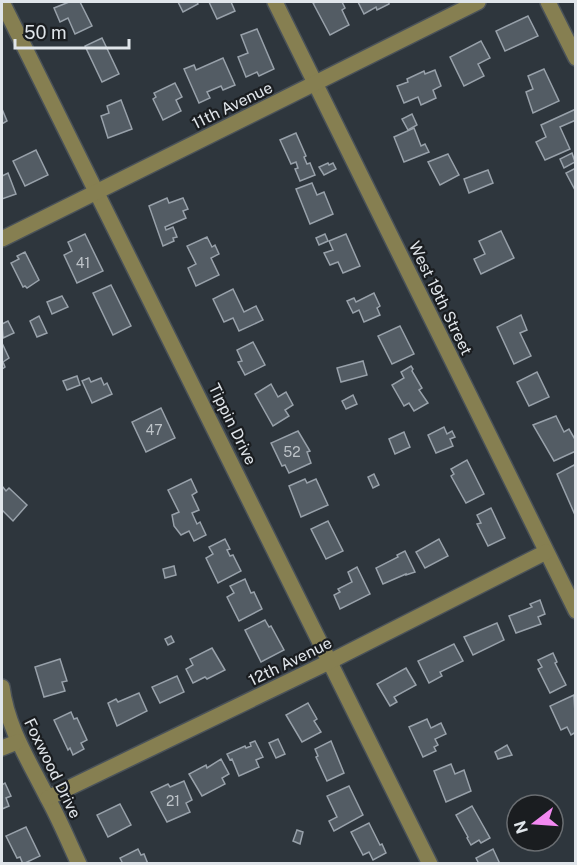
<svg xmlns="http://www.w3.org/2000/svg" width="577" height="865" font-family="'Public Sans',sans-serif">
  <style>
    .building { fill: #535c64; stroke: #98a1aa; stroke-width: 1.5 }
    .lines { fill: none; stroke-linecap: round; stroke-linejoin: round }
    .minor-casing { stroke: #4a5259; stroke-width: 18 }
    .minor { stroke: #867f51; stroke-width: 15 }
    .labels { text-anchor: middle; stroke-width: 4.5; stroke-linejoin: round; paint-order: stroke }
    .number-label { font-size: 14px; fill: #bdc3c8 }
    .street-label { font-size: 16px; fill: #e0e5ea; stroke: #1a1d20 }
  </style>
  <rect width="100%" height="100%" fill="#2e363d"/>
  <!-- building -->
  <g class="building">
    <polygon points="69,2 80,2 92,26 75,34 68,18 60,22 54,8"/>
    <polygon points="178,2 197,2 198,4 183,12"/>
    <polygon points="209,2 231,2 235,11 217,19"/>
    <polygon points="316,2 342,2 345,8 342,10 349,25 330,35 313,3"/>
    <polygon points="358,2 389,2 389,4 377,10 376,7 364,14"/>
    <polygon points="528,16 538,36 505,51 496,31"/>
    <polygon points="257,29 274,69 259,76 257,72 246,77 238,57 248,53 241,35"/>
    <polygon points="102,38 119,74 102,82 85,46"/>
    <polygon points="481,41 490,58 478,64 484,76 464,86 450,57"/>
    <polygon points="223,58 235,85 223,90 221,86 207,92 210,98 199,103 184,69 194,65 196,70"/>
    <polygon points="544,69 559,101 533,113 526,92 533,89 528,76"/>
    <polygon points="435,70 441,86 433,90 436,98 421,105 418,97 404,103 397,86 408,82 407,79 424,71 425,74"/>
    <polygon points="175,83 182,97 176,100 181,111 163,120 153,99 156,97 154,93"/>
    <polygon points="121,100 132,129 108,138 101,116 109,113 107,106"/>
    <polygon points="2,109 7,121 2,124"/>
    <polygon points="576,109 576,120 560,127 570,149 545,160 536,142 546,137 541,125"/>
    <polygon points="412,114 417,125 408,130 402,119"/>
    <polygon points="414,128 421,146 425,144 429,152 404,162 394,137"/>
    <polygon points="296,133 306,156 304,157 307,164 310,163 315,175 300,181 295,169 298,168 296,162 291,164 280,140"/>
    <polygon points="36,150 48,175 25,186 13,161"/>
    <polygon points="572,153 575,162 564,168 560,159"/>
    <polygon points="448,154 459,175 440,185 428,162"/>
    <polygon points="328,163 329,165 333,163 336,169 324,175 319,167"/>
    <polygon points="576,168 576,192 566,173"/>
    <polygon points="488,170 493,183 469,193 464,179"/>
    <polygon points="8,173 16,194 2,199 2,176"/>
    <polygon points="312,183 317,195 324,192 333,214 310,224 296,189"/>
    <polygon points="167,198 169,203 183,198 188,209 183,211 186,218 165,227 166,230 173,227 177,237 173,238 174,241 163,246 149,206"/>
    <polygon points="501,231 514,258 481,274 474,259 485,254 479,241"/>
    <polygon points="85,234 103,271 77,283 64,255 72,251 68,242"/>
    <polygon points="325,234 328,241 319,245 316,238"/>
    <polygon points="346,234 360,266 343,273 338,262 330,265 324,253 333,250 329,241"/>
    <polygon points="207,237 212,247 215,245 219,254 211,258 219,275 196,286 188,268 196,264 187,246"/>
    <polygon points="25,252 39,280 27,288 25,286 23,287 11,263 19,259 17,256"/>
    <polygon points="111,285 131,326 113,335 93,293"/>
    <polygon points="233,289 244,312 256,306 263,320 239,331 233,318 224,322 213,299"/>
    <polygon points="374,293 380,306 377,308 380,315 364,322 359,310 353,313 347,301 354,298 356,302"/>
    <polygon points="62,296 68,307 52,314 47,302"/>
    <polygon points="521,315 527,330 520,333 531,356 514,364 497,327"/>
    <polygon points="39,316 47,333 37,337 30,321"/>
    <polygon points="8,321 14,333 3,338 2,324"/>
    <polygon points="400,326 414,354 392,364 378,336"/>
    <polygon points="253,342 265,365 245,375 238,362 242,361 237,350"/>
    <polygon points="2,343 9,358 3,362 5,367 2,369"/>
    <polygon points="363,361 367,375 341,382 337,368"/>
    <polygon points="411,366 413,369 412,371 422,388 419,390 428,403 414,411 409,403 404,406 392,385 404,378 401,372"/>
    <polygon points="537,372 549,397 529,406 517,382"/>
    <polygon points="77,376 80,385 67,390 63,381"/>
    <polygon points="89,378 91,382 101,378 104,385 107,383 112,394 92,403 82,381"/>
    <polygon points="271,384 278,397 286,392 293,405 285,410 289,416 273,426 255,394"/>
    <polygon points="353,395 357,404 346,409 342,401"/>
    <polygon points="161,408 175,438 146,452 132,422"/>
    <polygon points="556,416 564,432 569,429 576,441 576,451 554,461 533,425"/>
    <polygon points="444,427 447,434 452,431 455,437 450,439 453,446 436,453 428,435"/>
    <polygon points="298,431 310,451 307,452 311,463 289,473 285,465 282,466 271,443"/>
    <polygon points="404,432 410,447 395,454 389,439"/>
    <polygon points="467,460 484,494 466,503 451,476 454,474 451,469"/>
    <polygon points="574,465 576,468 575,515 557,474"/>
    <polygon points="374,474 379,485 373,488 368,477"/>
    <polygon points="191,479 197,492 192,495 199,510 192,513 197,524 200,522 206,535 194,541 189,531 181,535 174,526 172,515 179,512 168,490"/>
    <polygon points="305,479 307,483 316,479 328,505 301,517 289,486"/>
    <polygon points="2,486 6,491 9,488 27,505 13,521 2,510"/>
    <polygon points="491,508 505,538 488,546 477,524 481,523 477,515"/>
    <polygon points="328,521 343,551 326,559 311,529"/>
    <polygon points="225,539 230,549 227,550 230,556 233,555 241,571 218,583 206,558 213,554 209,547"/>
    <polygon points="439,539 448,556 425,568 416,552"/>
    <polygon points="405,551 415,572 406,575 406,574 383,584 376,568 398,557 397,555"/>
    <polygon points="174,566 176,575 165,578 163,569"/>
    <polygon points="357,567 370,594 340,609 334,595 340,592 338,589 352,582 348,572"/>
    <polygon points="245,579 251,593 254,592 262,609 239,621 227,597 234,593 230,586"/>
    <polygon points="540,600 545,614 538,617 541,624 516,633 509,616 532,607 530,604"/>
    <polygon points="265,620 269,627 271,626 284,650 261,662 245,630"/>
    <polygon points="497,623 504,640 473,655 464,637"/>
    <polygon points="171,636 174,642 168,645 165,639"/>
    <polygon points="454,644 463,661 440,672 442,676 429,683 418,661"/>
    <polygon points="212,648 225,670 207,679 205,677 193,683 186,669 193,665 190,659"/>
    <polygon points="553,653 557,662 555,663 566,685 550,693 538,669 542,667 538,660"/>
    <polygon points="60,659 67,681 62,682 65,691 44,697 35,667"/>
    <polygon points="406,668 416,685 394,697 397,702 390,706 377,684"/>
    <polygon points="177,676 184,692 160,703 152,687"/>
    <polygon points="139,693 147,711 117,726 108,703 116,699 118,702"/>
    <polygon points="574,695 576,732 571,735 567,727 561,730 550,706"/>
    <polygon points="308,703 317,719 314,721 321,732 302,742 286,715"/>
    <polygon points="71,712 74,719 77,718 87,740 81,743 84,749 73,755 70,748 68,750 54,720"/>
    <polygon points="427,719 431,728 441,723 446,734 435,739 438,745 434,747 436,751 423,757 409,727"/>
    <polygon points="278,739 285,754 276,758 269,743"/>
    <polygon points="255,741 263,757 256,760 259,767 239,776 232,759 230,760 227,754 245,746 246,748 251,746 250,743"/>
    <polygon points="331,741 344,773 327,781 316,757 318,756 315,749"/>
    <polygon points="507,745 512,755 498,759 495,752"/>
    <polygon points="221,759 229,774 222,778 225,784 202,796 189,774 206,765 207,768"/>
    <polygon points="451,764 455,774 464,770 471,791 446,802 434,771"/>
    <polygon points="184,781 192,800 186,803 190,812 167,822 151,792 168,784 170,787"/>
    <polygon points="5,783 11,796 6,798 9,806 2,809 2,785"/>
    <polygon points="349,786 363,815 334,831 329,821 337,817 327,796"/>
    <polygon points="120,804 131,825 108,837 97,815"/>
    <polygon points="472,806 490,838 481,843 479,840 471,845 467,838 468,837 456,815"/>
    <polygon points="369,823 380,845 382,844 386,853 373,860 369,852 363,855 351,832"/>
    <polygon points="26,827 40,856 23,864 20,857 17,858 6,836"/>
    <polygon points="297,830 303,832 300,844 293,841"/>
    <polygon points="138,849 141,855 144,854 148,864 123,864 120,858"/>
    <polygon points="493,849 500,864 479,864 476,858"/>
  </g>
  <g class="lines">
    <!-- minor casing -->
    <g class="minor-casing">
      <g id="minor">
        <polyline points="2,2 430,864"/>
        <polyline points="275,2 576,611"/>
        <polyline points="548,2 576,58"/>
        <polyline points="2,239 478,2"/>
        <path d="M2 687C7 727 29 761 47 797 59 818 68 841 79 864"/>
        <polyline points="2,748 17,742"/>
        <polyline points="48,798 331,661 546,552"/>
      </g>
    </g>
    <!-- minor -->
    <use href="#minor" class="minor"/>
  </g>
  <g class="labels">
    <!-- number labels -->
    <g class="number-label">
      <text x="83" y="268">41</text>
      <text x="154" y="435">47</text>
      <text x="292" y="457">52</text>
      <text x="173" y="806">21</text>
    </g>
    <!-- street labels -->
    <g class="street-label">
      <text transform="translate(232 105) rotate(-26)" y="6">11th Avenue</text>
      <text transform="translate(441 298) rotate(64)" y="6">West 19th Street</text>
      <text transform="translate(233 424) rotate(64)" y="6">Tippin Drive</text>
      <text transform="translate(290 661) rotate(-26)" y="6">12th Avenue</text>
      <text transform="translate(53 768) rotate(64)" y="6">Foxwood Drive</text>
    </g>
  </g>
  <!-- border -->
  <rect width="577" height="865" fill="none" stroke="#e0e5ea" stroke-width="6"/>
  <!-- north arrow -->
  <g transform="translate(535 823) rotate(253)"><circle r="28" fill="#1a1d20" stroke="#696d71" stroke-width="1.5"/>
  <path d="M0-4.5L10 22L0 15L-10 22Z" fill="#f389f1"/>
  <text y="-9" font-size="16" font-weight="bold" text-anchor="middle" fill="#e0e5ea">N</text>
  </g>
  <!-- scale -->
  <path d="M15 39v9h114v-9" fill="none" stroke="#e0e5ea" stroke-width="3"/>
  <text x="24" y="39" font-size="18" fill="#e0e5ea" stroke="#1a1d20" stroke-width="4.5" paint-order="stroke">50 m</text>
</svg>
